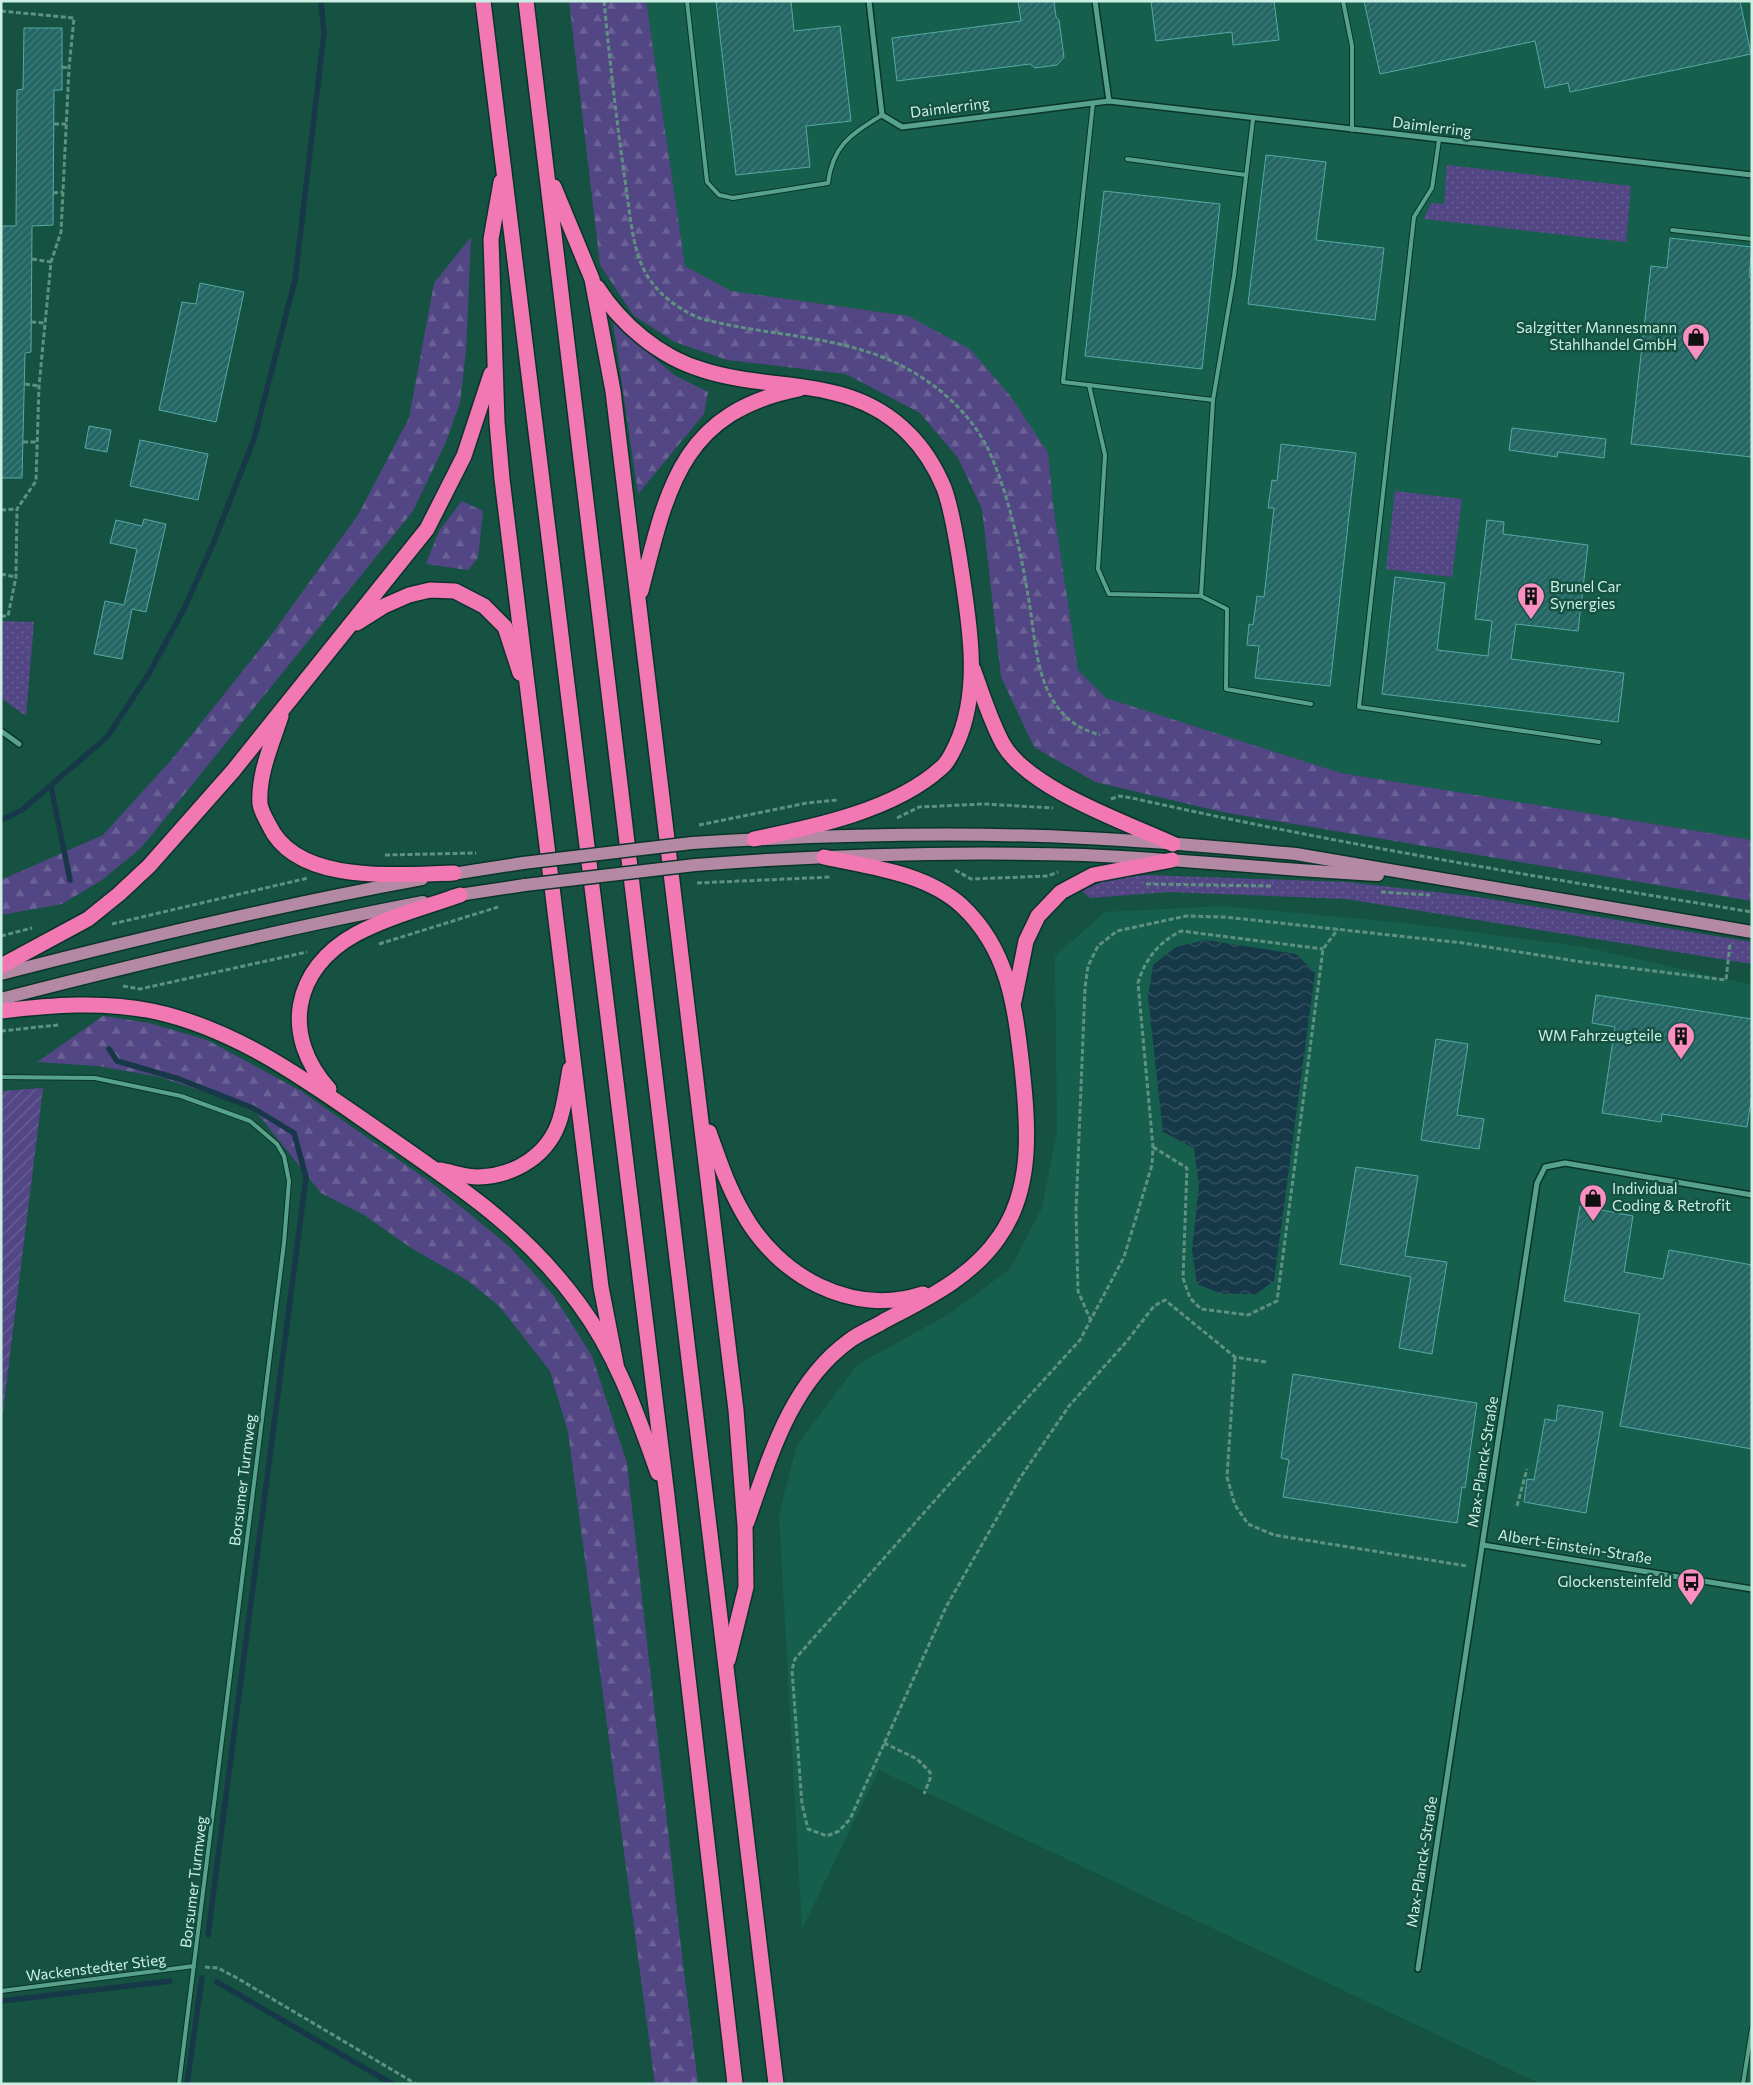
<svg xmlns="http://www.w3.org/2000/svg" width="1753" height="2085" font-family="Commissioner,sans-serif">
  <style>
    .built { fill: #175f4d }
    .grass { fill: url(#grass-dots) }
    .forest { fill: url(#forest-firs) }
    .garden { fill: url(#garden-furrows) }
    .water { fill: url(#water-waves) }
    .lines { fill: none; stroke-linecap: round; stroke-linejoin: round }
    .stream { stroke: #163848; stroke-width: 5.5 }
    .building { fill: url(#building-hatch); stroke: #54aaa6 }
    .lane-casing { stroke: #0a3429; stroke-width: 6 }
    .street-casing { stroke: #0a3429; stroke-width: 8 }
    .primary-casing { stroke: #0a3429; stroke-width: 15 }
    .highway-casing { stroke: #0a3429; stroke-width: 18 }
    .path { stroke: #5e9182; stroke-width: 3; stroke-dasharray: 5 2.5; stroke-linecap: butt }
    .lane { stroke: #56a28a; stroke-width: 4 }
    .street { stroke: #56a28a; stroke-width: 5 }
    .primary { stroke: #b389a3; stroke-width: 12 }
    .highway { stroke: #f178b3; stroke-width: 15 }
    .primary-bridge-casing { stroke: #0a3429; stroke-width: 15; stroke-linecap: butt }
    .primary-bridge { stroke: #b389a3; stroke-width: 12 }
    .labels { text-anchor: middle; stroke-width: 5; stroke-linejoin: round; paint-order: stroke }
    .street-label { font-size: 15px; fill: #cbf0e3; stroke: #155242 }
    .poi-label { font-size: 15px; fill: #cbf0e3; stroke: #155242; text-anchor: end }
  </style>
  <defs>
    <pattern id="grass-dots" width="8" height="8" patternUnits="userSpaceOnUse" patternTransform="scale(1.25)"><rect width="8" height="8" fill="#534684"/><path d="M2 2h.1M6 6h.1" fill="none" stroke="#6a6195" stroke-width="1.8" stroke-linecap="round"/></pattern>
    <pattern id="forest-firs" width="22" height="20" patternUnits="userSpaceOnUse" patternTransform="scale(1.25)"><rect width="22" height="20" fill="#534684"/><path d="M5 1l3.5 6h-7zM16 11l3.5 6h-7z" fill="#6a6195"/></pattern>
    <pattern id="garden-furrows" width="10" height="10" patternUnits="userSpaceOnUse" patternTransform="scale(1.25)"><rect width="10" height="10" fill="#534684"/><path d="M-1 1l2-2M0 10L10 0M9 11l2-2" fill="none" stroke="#6a6195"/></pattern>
    <pattern id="water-waves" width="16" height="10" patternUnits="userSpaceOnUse" patternTransform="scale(1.25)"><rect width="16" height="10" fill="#163848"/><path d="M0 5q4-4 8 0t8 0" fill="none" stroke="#375562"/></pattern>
    <pattern id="building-hatch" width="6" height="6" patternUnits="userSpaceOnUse" patternTransform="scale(1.25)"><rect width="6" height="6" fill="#236664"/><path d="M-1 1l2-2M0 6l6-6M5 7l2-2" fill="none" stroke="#427c7a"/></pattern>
  </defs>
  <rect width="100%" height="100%" fill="#155242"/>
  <!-- built -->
  <g class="built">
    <polygon points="646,1 1752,1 1752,840 1341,773 1106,698 1078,670 1053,504 1048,453 908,316 731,291 685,266"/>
    <polygon points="1222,906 1406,923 1584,947 1752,985 1752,2084 1541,2084 879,1770 802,1929 779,1514 797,1445 857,1365 949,1314 1010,1269 1042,1208 1057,1132 1055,956 1105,912"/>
  </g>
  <!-- grass -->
  <g class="grass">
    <polygon points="1447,165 1631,186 1626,242 1424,219 1431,203 1444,204"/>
    <polygon points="1395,491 1462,499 1452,577 1386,569"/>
    <polygon points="1,621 34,622 26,716 1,698"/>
    <polygon points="1146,875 1346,882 1471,896 1752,942 1752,964 1346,899 1168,892 1090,898 1082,891 1108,879"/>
  </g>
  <!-- forest -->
  <g class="forest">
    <polygon points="569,1 646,1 685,266 731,291 908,316 970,349 1011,397 1048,453 1053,504 1078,670 1106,698 1341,773 1752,840 1752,901 1222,812 1095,782 1034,747 1001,677 982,509 958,458 920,413 846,374 727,360 675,342 634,316 600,265"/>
    <polygon points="471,237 466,351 460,403 445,444 413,511 141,848 102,880 62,904 1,915 1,880 103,835 173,758 269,638 358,515 409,418 434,283"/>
    <polygon points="613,322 674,375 708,392 704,414 638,494"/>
    <polygon points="462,501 483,511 478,558 468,570 426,564 439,531"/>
    <polygon points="103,1016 149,1023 207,1040 301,1091 433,1184 510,1247 554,1296 592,1356 627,1463 682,1956 698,2084 655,2084 568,1432 550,1371 500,1307 467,1280 411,1248 364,1215 321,1193 253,1108 160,1077 98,1066 37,1062"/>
  </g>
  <!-- garden -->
  <polygon class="garden" points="43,1088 1,1427 1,1091"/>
  <!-- water -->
  <polygon class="water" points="1205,940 1296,954 1315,973 1274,1281 1256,1294 1223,1294 1197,1284 1192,1250 1199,1186 1194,1148 1163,1132 1148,997 1153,965 1176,947"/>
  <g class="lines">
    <!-- stream -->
    <g class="stream">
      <polyline points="51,787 70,880"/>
      <polyline points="1,820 22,810 107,737 148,675 184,609 213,544 254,439 295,280 324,33 321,1"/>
      <polyline points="109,1049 117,1061 179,1079 253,1108 294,1133 306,1177 208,1935"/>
      <polyline points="217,1982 392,2084"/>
      <polyline points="1,2001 170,1981"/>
      <polyline points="187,2084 202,1978"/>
    </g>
  </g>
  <!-- building -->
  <g class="building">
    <polygon points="716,1 791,1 794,31 840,26 851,121 806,126 810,167 736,175"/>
    <polygon points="1018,1 1054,1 1056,17 1059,20 1064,57 1057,65 1035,68 1030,64 897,81 892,38 1021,21"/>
    <polygon points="1151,1 1274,1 1279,40 1233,45 1232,32 1156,41"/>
    <polygon points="1364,1 1740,1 1751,54 1570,92 1568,83 1545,88 1535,41 1380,74"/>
    <polygon points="24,28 62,28 62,90 54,90 53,225 32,226 31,352 25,353 22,478 1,478 1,226 16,226 17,90 23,89"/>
    <polygon points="1266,155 1326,162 1316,240 1384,248 1375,320 1248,304"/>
    <polygon points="1104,191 1220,204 1202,369 1085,356"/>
    <polygon points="1670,238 1752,247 1749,277 1752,278 1752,457 1631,444 1651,266 1667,268"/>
    <polygon points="200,283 244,292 216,422 159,410 182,302 196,304"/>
    <polygon points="89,426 111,430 107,452 85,448"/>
    <polygon points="1512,428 1606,439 1604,458 1558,452 1557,457 1509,450"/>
    <polygon points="140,440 208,454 198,500 130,486"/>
    <polygon points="1281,444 1356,453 1330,686 1255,678 1259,646 1247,645 1249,624 1253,625 1257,596 1264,597 1274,508 1268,508 1272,480 1277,481"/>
    <polygon points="144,519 166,524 146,612 132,609 122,659 94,654 105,601 124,605 137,549 110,543 116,520 142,526"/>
    <polygon points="1487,520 1504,522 1503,534 1588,545 1578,631 1516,624 1511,659 1624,673 1618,722 1382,694 1395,577 1445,583 1437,650 1488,656 1492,621 1475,619"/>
    <polygon points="1596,995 1752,1019 1752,1094 1747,1127 1662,1114 1661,1122 1602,1113 1615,1027 1592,1023"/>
    <polygon points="1436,1039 1468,1044 1457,1115 1484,1119 1479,1149 1421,1140"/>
    <polygon points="1356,1167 1418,1176 1405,1256 1447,1262 1432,1354 1399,1348 1411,1277 1340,1264"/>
    <polygon points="1580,1206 1633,1216 1624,1272 1663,1279 1669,1250 1752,1265 1752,1449 1620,1426 1640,1314 1564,1301"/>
    <polygon points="1293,1374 1477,1403 1465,1488 1462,1487 1457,1523 1283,1497 1289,1460 1281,1458"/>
    <polygon points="1558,1405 1603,1412 1586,1513 1524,1502 1527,1479 1534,1480 1545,1419 1556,1421"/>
  </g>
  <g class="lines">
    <!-- lane casing -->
    <g class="lane-casing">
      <g id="lane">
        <path d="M687 1 707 182 719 195 733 198 828 183C833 144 852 134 882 115"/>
        <polyline points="1343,1 1352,46 1352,130"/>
        <polyline points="1093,103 1063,382 1213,400 1234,276 1253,119"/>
        <polyline points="1439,140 1432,188 1414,217 1359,707 1599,742"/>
        <polyline points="1127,159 1246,175"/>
        <polyline points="1672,230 1752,239"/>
        <polyline points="1089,385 1105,455 1098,569 1109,594 1201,596 1213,400"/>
        <polyline points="1201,596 1227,609 1226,689 1311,704"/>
        <polyline points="1,1077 95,1078 181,1096 250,1121 277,1144 284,1156 289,1181 284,1243 179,2084"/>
        <polyline points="1,1991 194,1966"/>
        <polyline points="1743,2084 1752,2028"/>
      </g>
    </g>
    <!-- street casing -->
    <g class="street-casing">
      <g id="street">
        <polyline points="869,1 882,115 902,127 1109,101 1752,175"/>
        <polyline points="1095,1 1109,101"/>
        <polyline points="1,731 19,744"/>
        <polyline points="1483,1545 1752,1589"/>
        <polyline points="1418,1969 1537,1183 1545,1167 1565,1163 1752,1195"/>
      </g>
    </g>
    <!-- primary casing -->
    <g class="primary-casing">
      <g id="primary">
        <path d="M692 843C823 835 954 831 1085 838 1155 841 1226 848 1296 854L1752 932"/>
        <path d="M695 865C824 855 954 851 1084 855 1182 859 1280 870 1378 875"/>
        <polyline points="446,875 523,863"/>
        <polyline points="452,896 525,885"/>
        <path d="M1 974C140 938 280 905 422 879"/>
        <path d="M1 999C141 963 281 929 423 902"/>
      </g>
    </g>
    <!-- highway casing -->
    <g class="highway-casing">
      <g id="highway">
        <polyline points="483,1 667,1496 735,2084"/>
        <polyline points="526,1 776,2084"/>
        <polyline points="501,182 491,239 497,422 502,479 601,1287 616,1364"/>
        <polyline points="554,187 592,279 613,391 722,1296 736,1410 745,1526 746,1587 728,1660"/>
        <path d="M597 287C621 324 659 357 703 370 775 393 850 374 909 434 924 449 936 469 944 488 952 510 955 533 959 555 968 616 983 687 956 745 952 753 948 763 941 768 895 810 814 827 754 839"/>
        <path d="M641 591C667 489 681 412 799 389"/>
        <polyline points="357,623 384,606 409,595 430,590 455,591 484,606 505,627 520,673"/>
        <path d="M973 669C982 693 990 720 1003 744 1029 789 1125 822 1173 844"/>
        <path d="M281 716C272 744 258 774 260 804 261 811 266 819 269 825 297 886 400 874 454 873"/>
        <polyline points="1,966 88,919 119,894 149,866 233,771 427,529 464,456 491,374"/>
        <polyline points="1014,1001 1026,941 1038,916 1061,892 1093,875 1172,860"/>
        <path d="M1 1011C51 1005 103 1001 152 1011 238 1029 310 1083 381 1132 458 1186 523 1227 579 1304 617 1355 637 1414 658 1473"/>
        <path d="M329 1089C281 1036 292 969 356 934 388 917 426 907 460 895"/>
        <path d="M709 1132C719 1160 728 1187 743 1213 778 1276 851 1317 923 1294"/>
        <path d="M440 1170C452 1172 466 1177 478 1177 515 1176 549 1155 560 1119 565 1103 567 1085 570 1069"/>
        <path d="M747 1522C770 1457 790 1384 849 1341 859 1333 873 1328 884 1321 926 1299 972 1277 999 1237 1034 1188 1028 1124 1022 1067 1015 1007 1009 950 962 906 926 873 870 867 824 857"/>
      </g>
    </g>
    <!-- path -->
    <g class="path">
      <path d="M604 1C610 63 617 125 626 187 630 214 632 247 645 272 657 294 677 308 699 318 775 339 857 333 924 379 952 397 980 427 992 458 1011 503 1021 554 1029 601 1034 631 1036 671 1051 697 1062 717 1078 729 1100 735"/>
      <polyline points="1,11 74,18 69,68 61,232 51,262 39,386 36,481 17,509 16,577 8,616 1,616"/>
      <polyline points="62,67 69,68"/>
      <polyline points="54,124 66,124"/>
      <polyline points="53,193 63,192"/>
      <polyline points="32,259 51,262"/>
      <polyline points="31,322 45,323"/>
      <polyline points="25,384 39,386"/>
      <polyline points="23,442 37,442"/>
      <polyline points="1,510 17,509"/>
      <polyline points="1,574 16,577"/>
      <path d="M1111 799 1119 796 1132 798C1337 844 1544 878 1752 912"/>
      <polyline points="897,818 919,807 984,804 1053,808"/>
      <polyline points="699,825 807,803 838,800"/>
      <polyline points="385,855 476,853"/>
      <polyline points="955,870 971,879 1048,876 1058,872"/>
      <polyline points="697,883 831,877"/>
      <polyline points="1146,884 1272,886"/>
      <polyline points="1381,892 1430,895"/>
      <polyline points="112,924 308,878"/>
      <polyline points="1,936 32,928"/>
      <polyline points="379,944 498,907"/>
      <polyline points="123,986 140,989 307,952"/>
      <polyline points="1,1031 58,1025"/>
      <polyline points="1153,1147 1187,1168 1183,1278 1190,1298 1201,1309 1248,1315 1277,1301 1323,949 1338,929"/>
      <polyline points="1091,1321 1078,1291 1076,1211 1085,988 1088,966 1098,946 1117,931 1186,916 1225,917 1463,943 1582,962 1726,980 1730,944"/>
      <polyline points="1235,1357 1227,1477 1235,1505 1248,1524 1274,1535 1467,1566"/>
      <path d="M1266 1362 1235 1357 1165 1300 1154 1306 1127 1341 1069 1406 1020 1478 946 1607 850 1819 839 1831 827 1836 808 1829 802 1804 792 1670 795 1659 944 1490 1080 1340 1124 1257 1152 1165 1153 1147 1138 983C1145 959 1159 942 1181 931L1323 949"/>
      <polyline points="1517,1506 1527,1469"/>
      <polyline points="884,1743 917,1759 930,1772 930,1779 924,1794"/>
      <polyline points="205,1967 218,1968 237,1978 416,2084"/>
    </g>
    <!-- lane -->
    <use href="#lane" class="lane"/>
    <!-- street -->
    <use href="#street" class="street"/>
    <!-- primary -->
    <use href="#primary" class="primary"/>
    <!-- highway -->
    <use href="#highway" class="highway"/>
    <!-- primary-bridge casing -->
    <g class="primary-bridge-casing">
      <g id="primary-bridge">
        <polyline points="523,863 692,843"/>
        <polyline points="525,885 695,865"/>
      </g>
    </g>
    <!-- primary-bridge -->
    <use href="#primary-bridge" class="primary-bridge"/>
  </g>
  <!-- icons -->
  <defs>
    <g id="shop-pin" transform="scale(1.4375)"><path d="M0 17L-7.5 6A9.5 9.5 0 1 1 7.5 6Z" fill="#fc8fc2" stroke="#155242"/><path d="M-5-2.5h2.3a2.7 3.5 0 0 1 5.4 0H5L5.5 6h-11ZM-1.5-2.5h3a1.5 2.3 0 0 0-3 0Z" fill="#111"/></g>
    <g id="building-pin" transform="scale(1.4375)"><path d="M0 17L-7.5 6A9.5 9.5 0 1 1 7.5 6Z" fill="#fc8fc2" stroke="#155242"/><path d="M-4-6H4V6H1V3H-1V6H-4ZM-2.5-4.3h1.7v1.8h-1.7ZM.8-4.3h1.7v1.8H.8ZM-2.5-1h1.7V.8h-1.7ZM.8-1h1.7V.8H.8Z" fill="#111"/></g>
    <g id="bus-pin" transform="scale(1.4375)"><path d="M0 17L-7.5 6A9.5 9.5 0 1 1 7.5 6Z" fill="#fc8fc2" stroke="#155242"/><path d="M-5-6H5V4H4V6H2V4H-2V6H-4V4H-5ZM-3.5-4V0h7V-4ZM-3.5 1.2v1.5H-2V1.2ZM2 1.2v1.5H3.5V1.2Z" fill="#111"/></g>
  </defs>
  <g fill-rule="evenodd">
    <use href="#shop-pin" x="1696" y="337"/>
    <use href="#building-pin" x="1531" y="596"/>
    <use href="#building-pin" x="1681" y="1036"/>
    <use href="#shop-pin" x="1593" y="1198"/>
    <use href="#bus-pin" x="1691" y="1582"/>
  </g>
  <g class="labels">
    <!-- street labels -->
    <g class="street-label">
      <text transform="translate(950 108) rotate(-7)" y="5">Daimlerring</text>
      <text transform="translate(1432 127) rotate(7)" y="5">Daimlerring</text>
      <text transform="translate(1483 1462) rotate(-81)" y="5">Max-Planck-Straße</text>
      <text transform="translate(243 1480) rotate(-83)" y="5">Borsumer Turmweg</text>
      <text transform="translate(1575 1547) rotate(9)" y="5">Albert-Einstein-Straße</text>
      <text transform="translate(1422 1862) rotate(-81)" y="5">Max-Planck-Straße</text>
      <text transform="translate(194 1882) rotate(-83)" y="5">Borsumer Turmweg</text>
      <text transform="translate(96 1968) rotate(-7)" y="5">Wackenstedter Stieg</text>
    </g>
    <!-- poi labels -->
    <g class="poi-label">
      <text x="1677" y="333">Salzgitter Mannesmann<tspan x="1677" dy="17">Stahlhandel GmbH</tspan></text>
      <text x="1550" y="592" text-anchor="start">Brunel Car<tspan x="1550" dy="17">Synergies</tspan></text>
      <text x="1662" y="1041">WM Fahrzeugteile</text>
      <text x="1612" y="1194" text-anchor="start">Individual<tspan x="1612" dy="17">Coding &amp; Retrofit</tspan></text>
      <text x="1672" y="1587">Glockensteinfeld</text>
    </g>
  </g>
  <!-- border -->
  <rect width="1753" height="2085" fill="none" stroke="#cbf0e3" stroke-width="5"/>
</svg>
